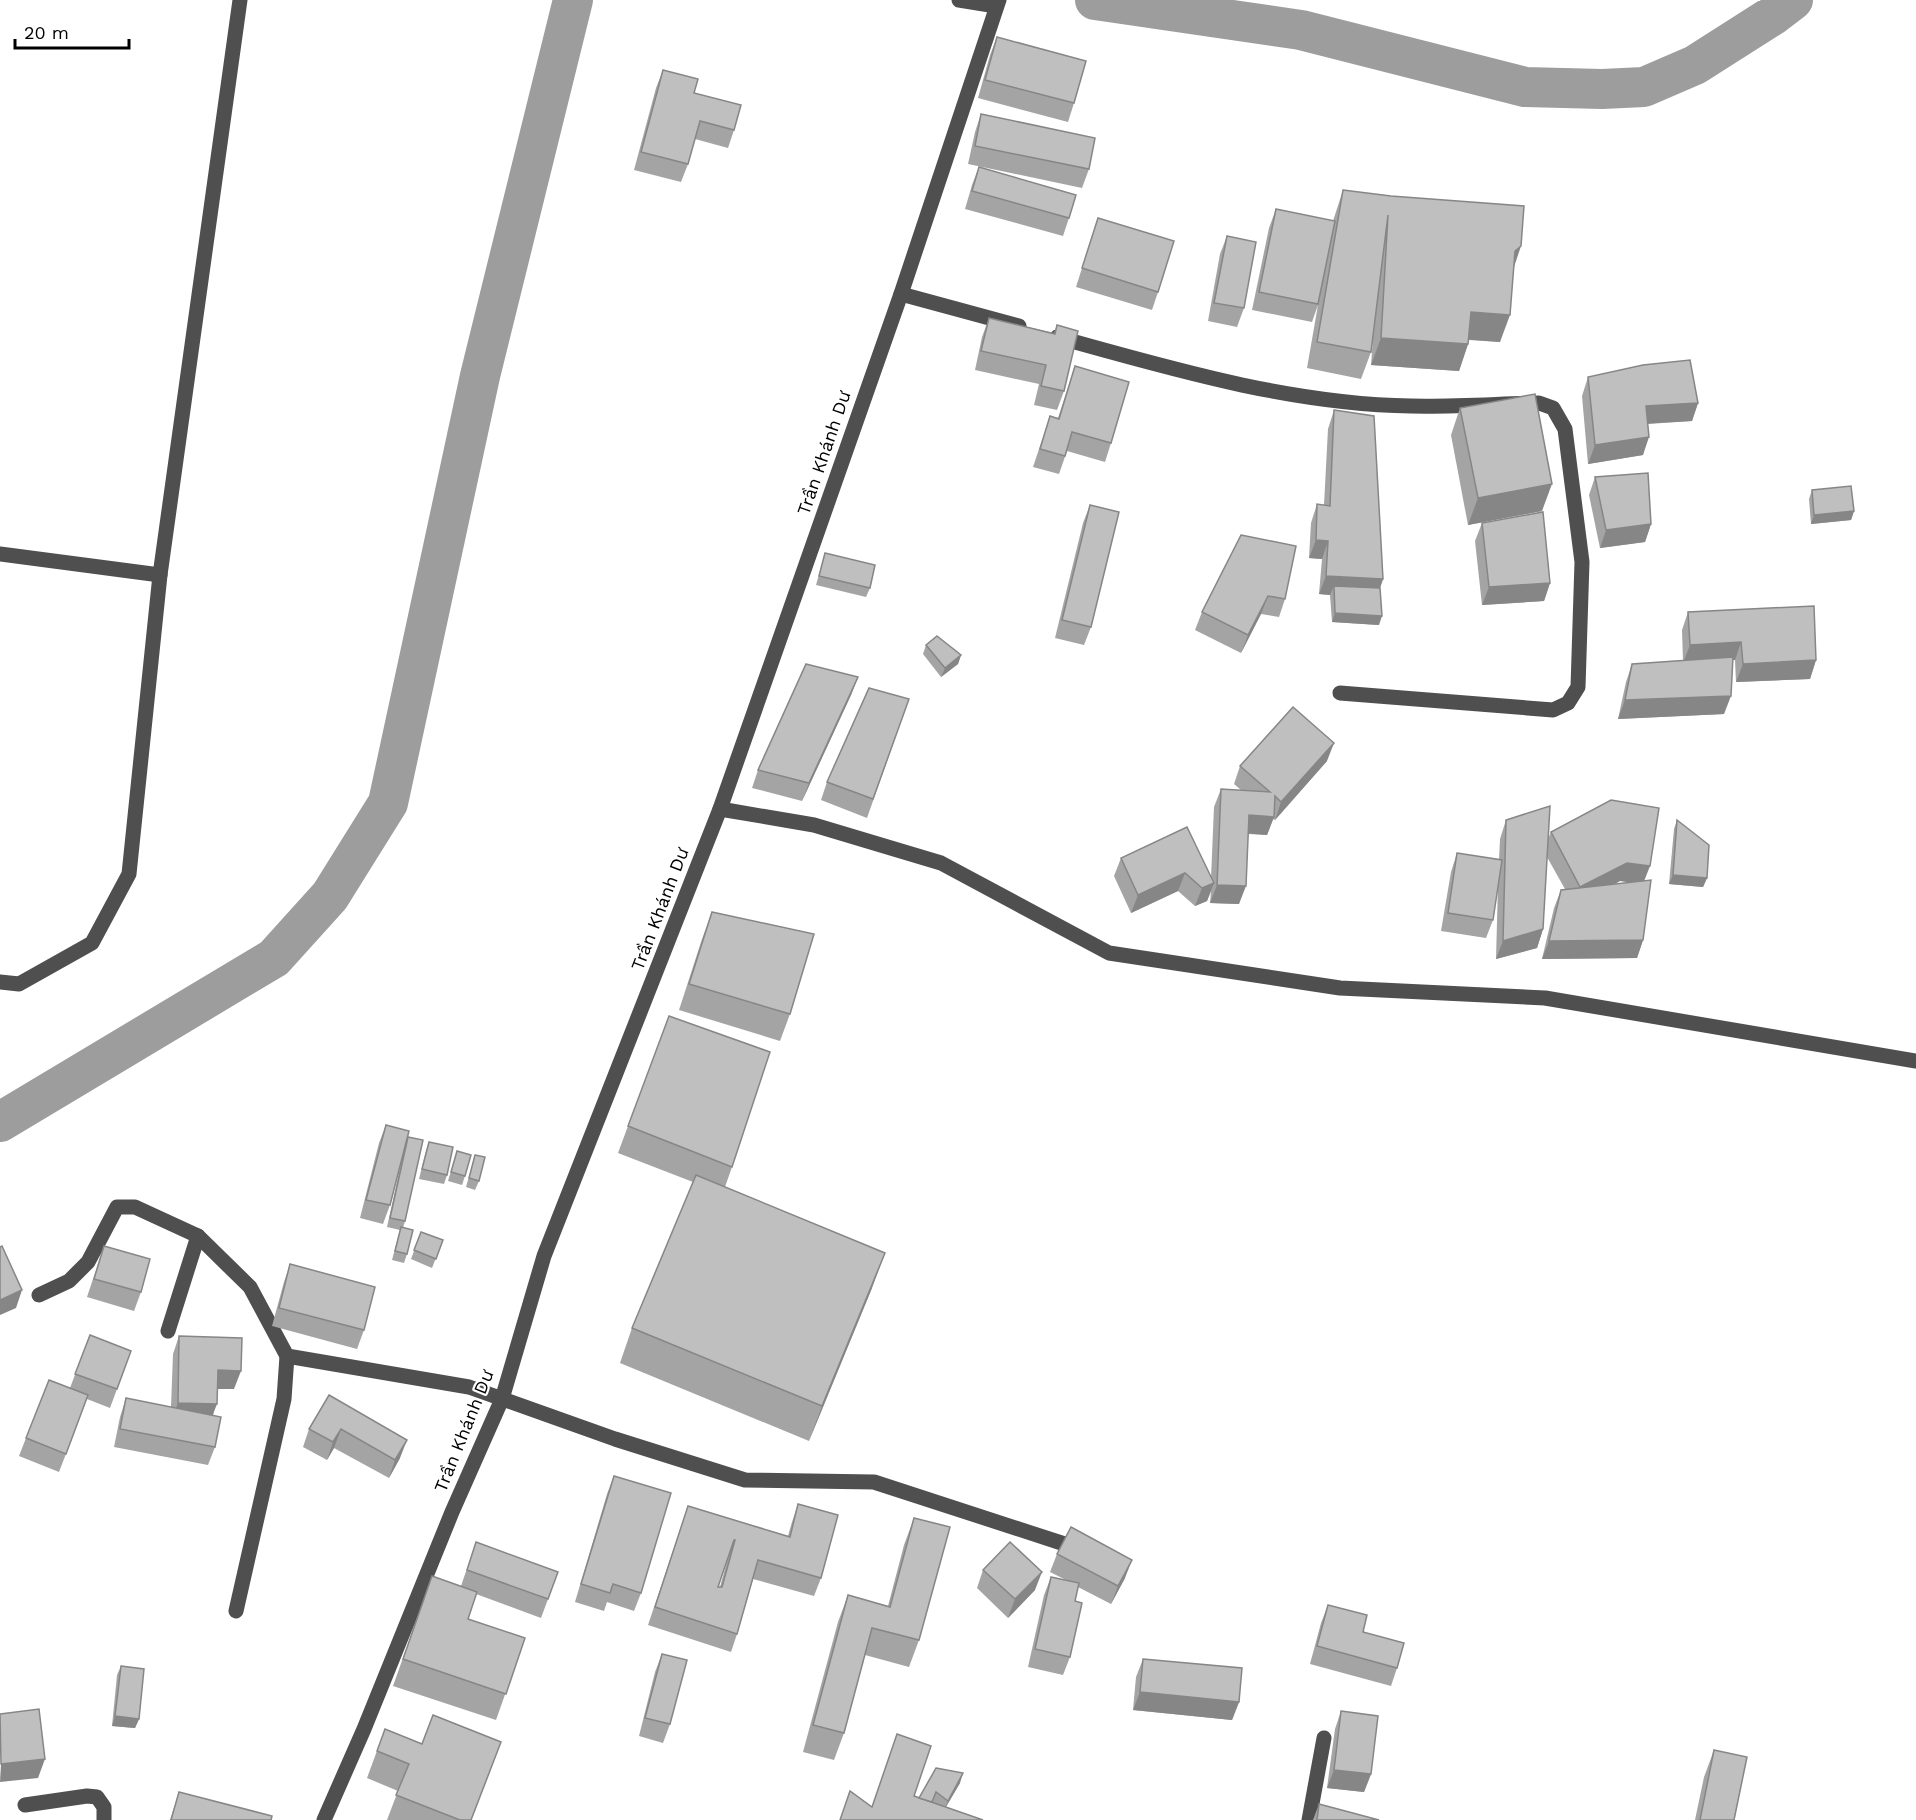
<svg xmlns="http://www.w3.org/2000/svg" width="1916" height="1820" font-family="'Work Sans',sans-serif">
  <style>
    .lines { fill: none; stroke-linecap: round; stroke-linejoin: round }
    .canal { stroke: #9d9d9d; stroke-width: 40 }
    .minor { stroke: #4f4f4f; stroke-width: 15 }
    .wall { fill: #a4a4a4; fill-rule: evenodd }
    .shaded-wall { fill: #868686 }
    .building { fill: #bfbfbf; stroke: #868686; stroke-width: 1.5; fill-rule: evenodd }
    .labels { text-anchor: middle; stroke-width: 4.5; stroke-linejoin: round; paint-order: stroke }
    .street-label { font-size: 18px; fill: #000; stroke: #fff }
  </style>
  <rect width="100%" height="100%" fill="#fff"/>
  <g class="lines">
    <!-- canal -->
    <g class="canal">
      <polyline points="1095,0 1301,30 1525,87 1602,89 1644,87 1695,65 1772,16 1793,0"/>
      <polyline points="0,1122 274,958 330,896 388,803 480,376 573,0"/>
    </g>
    <!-- minor -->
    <g class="minor">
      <polyline points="959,0 996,6"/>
      <polyline points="901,294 1019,326"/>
      <path d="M1057 337C1172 369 1290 404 1411 406 1453 407 1496 404 1539 403L1553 408 1565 429 1582 562 1578 687 1568 703 1553 710 1340 693"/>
      <polyline points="0,554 160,575"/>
      <polyline points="720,809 814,825 941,863 1109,953 1340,988 1545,998 1916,1061"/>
      <polyline points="0,982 19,984 92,943 129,874 160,575 240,0"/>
      <polyline points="39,1295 69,1281 88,1262 117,1207 135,1207 198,1236 250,1287 287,1356 469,1387 615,1439 745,1480 874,1482 1080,1549"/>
      <polyline points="168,1331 198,1236"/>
      <polyline points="236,1611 284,1399 287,1356"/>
      <polyline points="25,1805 87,1796 97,1797 104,1807 104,1820"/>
      <polyline points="324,1820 364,1729 452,1512 502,1399 544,1256 720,809 901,294 999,0"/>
      <polyline points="1309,1820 1324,1738"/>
    </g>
  </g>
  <!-- wall -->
  <g class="wall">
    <polygon points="997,37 1074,103 1068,122 978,98 990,55"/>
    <polygon points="663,70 694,93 734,130 728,148 695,139 688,164 681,182 634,170 656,88"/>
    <polygon points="981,114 1089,169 1082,188 968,164 975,132"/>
    <polygon points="979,167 1069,218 1063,236 965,209 972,185"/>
    <polygon points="1343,190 1513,268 1500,342 1469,340 1468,344 1459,371 1371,365 1373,339 1371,352 1361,379 1307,368 1318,305 1312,322 1252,310 1269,228 1276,209 1333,221"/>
    <polygon points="1098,218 1158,292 1152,310 1076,287"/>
    <polygon points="1227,236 1244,308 1237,327 1208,321 1220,254"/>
    <polygon points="989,318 1054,333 1057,325 1064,391 1057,410 1034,405 1039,384 975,370 982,337"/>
    <polygon points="1075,366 1111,443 1105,462 1067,451 1059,474 1033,467 1050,416 1058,418"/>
    <polygon points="1588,377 1698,403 1692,421 1648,424 1643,455 1588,464 1582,396"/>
    <polygon points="1460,408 1542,511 1468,525 1451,435"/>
    <polygon points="1334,410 1383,579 1380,588 1379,625 1332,622 1330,595 1319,594 1322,559 1309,558 1311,523 1317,504 1324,505 1328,429"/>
    <polygon points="1595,477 1651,524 1645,542 1600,548 1589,495"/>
    <polygon points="1812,490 1854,511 1851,520 1811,524 1809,499"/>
    <polygon points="1090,505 1091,627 1084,645 1055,638 1083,523"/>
    <polygon points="1482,523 1550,583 1544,601 1482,605 1475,541"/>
    <polygon points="1241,535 1285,599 1279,617 1261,614 1241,653 1195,630 1202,612"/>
    <polygon points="825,553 870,588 866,597 816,585"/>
    <polygon points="1688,612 1816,660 1810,679 1736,682 1735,660 1733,660 1724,714 1618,719 1626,682 1632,664 1683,661 1682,630"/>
    <polygon points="926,645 961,655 958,664 941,677 923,654"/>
    <polygon points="858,677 851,695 802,801 752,788 758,770"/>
    <polygon points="909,699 867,818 821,800 827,782"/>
    <polygon points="1327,761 1275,820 1273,819 1267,835 1248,834 1239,904 1210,903 1211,891 1207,901 1195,906 1178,891 1131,913 1114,876 1121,858 1211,878 1214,807 1221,789 1241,790 1234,784 1240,766"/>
    <path d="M1506 820 1548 839 1551 832 1645 881 1643 940 1637 958 1542 959 1554 908 1561 890 1565 889 1547 857 1543 929 1537 948 1496 959 1498 884 1493 920 1486 938 1441 931 1451 872 1457 853 1499 860 1500 839ZM1620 881 1629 882 1615 884Z"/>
    <polygon points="1677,820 1707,878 1703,887 1669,884 1674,829"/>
    <polygon points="712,912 790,1014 780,1041 679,1010 702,939"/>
    <polygon points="386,1125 405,1145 408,1137 405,1221 403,1228 407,1254 404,1263 392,1260 400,1230 387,1227 404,1150 390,1205 383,1224 360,1218 379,1143"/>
    <polygon points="628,1126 732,1167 725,1187 872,1288 809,1441 620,1363 632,1328 693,1182 618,1153"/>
    <polygon points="429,1142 447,1175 444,1184 419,1179 426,1151"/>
    <polygon points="457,1151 465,1176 462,1185 448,1181"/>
    <polygon points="475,1155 479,1181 475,1190 466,1187"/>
    <polygon points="421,1232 443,1240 432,1268 411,1259"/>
    <polygon points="104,1246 141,1292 134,1311 87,1297"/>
    <polygon points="290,1264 364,1330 357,1349 272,1326 284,1282"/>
    <polygon points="90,1335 131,1351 110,1408 87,1399 59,1472 19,1456 26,1438 70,1388"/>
    <polygon points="179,1336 234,1389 217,1389 213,1416 215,1447 208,1465 114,1447 120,1417 126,1398 171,1407 173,1354"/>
    <polygon points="329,1395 400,1458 389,1478 334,1448 327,1460 303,1447 309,1429"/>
    <polygon points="614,1476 641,1593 634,1611 607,1602 604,1611 575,1602 607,1494"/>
    <path d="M798 1504 821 1578 814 1596 753 1579 737 1634 731 1652 648 1625 688 1506 788 1536 792 1522ZM728 1558 720 1587H718Z"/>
    <polygon points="914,1518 919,1640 909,1667 865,1655 844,1733 834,1760 803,1752 838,1622 848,1595 888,1606 904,1545"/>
    <polygon points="476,1542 558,1572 541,1618 476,1594 468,1619 525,1638 496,1720 393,1686 432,1576 461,1586"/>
    <polygon points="1057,1554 1125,1578 1111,1604 1078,1587 1075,1601 1070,1657 1063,1675 1028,1667 1044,1595 1051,1577 1066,1580 1050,1572"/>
    <polygon points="983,1570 1035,1590 1008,1618 977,1588"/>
    <polygon points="1328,1605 1363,1632 1397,1668 1391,1686 1310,1664 1321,1623"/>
    <polygon points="662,1654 670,1724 663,1743 639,1736 655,1672"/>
    <polygon points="1143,1659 1239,1702 1232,1720 1133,1710 1136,1677"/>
    <polygon points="121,1666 139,1719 135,1728 112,1726 117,1675"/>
    <polygon points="1341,1711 1371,1774 1364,1792 1327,1788 1335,1729"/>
    <polygon points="385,1729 422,1744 501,1742 471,1820 387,1820 398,1791 367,1778"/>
    <polygon points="1714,1750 1734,1820 1695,1820 1704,1777"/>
    <polygon points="960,1783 946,1807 871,1807 914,1796 919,1798"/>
    <polygon points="179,1792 271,1820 170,1820"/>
    <polygon points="1319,1804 1379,1820 1313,1820"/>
  </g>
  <!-- shaded-wall -->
  <g class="shaded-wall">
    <polygon points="1521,246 1512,273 1515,251"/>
    <polygon points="1471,312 1510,315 1500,342 1461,339"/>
    <polygon points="1381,338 1468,344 1459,371 1371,365"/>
    <polygon points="1698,403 1692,421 1640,424 1646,406"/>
    <polygon points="1649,437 1643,455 1588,464 1595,445"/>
    <polygon points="1552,484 1542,511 1468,525 1478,498"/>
    <polygon points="1854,511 1851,520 1811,524 1814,515"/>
    <polygon points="1651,524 1645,542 1600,548 1606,530"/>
    <polygon points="1316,540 1328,541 1322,559 1309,558"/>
    <polygon points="1326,576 1383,579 1377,597 1334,586 1330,595 1319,594"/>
    <polygon points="1550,583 1544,601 1482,605 1489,587"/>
    <polygon points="1268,596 1261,614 1241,653 1248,635"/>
    <polygon points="1335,613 1382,616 1379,625 1332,622"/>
    <polygon points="1741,642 1735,660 1683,663 1690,645"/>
    <polygon points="961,655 958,664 941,677 945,668"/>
    <polygon points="1816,660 1810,679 1736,682 1743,664"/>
    <polygon points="858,677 851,695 802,801 809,783"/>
    <polygon points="1731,696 1724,714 1618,719 1625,700"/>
    <polygon points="1334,743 1327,761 1275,820 1281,802"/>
    <polygon points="1249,815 1274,817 1267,835 1243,833"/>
    <polygon points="1627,863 1650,866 1643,884 1620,881 1574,905 1580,887"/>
    <polygon points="1185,873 1178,891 1131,913 1138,895"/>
    <polygon points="1673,875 1707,878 1703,887 1669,884"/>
    <polygon points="1214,883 1207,901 1195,906 1202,888"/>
    <polygon points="1217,885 1246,886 1239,904 1210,903"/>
    <polygon points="1543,929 1537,948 1496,959 1503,941"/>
    <polygon points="1643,940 1637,958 1542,959 1549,941"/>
    <polygon points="885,1253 872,1288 809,1441 822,1406"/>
    <polygon points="22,1290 16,1308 0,1315 0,1300"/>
    <polygon points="218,1370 241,1371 234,1389 211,1389"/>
    <polygon points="178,1403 217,1404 210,1422 171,1421"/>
    <polygon points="341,1429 334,1448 327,1460 333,1442"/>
    <polygon points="407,1440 400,1458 389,1478 395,1460"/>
    <polygon points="1132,1560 1125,1578 1111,1604 1118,1586"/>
    <polygon points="1042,1572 1035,1590 1008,1618 1015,1599"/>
    <polygon points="1140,1692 1239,1702 1232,1720 1133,1710"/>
    <polygon points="115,1716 139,1719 135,1728 112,1726"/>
    <polygon points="45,1759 38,1778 0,1782 1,1764"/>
    <polygon points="1334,1770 1371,1774 1364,1792 1327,1788"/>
    <polygon points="963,1773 960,1783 944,1810 948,1801"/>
  </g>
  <!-- building -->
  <g class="building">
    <polygon points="997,37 1086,61 1074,103 985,80"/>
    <polygon points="663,70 698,79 694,93 741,105 734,130 700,121 688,164 641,152"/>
    <polygon points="981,114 1095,138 1089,169 975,146"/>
    <polygon points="979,167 1076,195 1069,218 972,191"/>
    <polygon points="1343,190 1391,196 1524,206 1521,246 1515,251 1510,315 1471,312 1468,344 1381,338 1388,215 1371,352 1317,342"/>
    <polygon points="1276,209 1335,221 1318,304 1259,292"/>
    <polygon points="1098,218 1174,241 1158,292 1082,268"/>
    <polygon points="1227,236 1256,242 1244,308 1214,303"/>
    <polygon points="989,318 1055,334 1057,325 1078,331 1064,391 1041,386 1046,365 981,351"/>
    <polygon points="1690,360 1698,403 1646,406 1649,437 1595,445 1588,377 1643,365"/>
    <polygon points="1075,366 1129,382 1111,443 1072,432 1065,456 1040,449 1050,416 1059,419"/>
    <polygon points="1535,394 1552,484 1478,498 1460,408"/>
    <polygon points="1334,410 1374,416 1383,579 1326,576 1328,541 1316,540 1317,504 1330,506"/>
    <polygon points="1648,473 1651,524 1606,530 1595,477"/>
    <polygon points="1851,486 1854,511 1814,515 1812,490"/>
    <polygon points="1090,505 1119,512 1091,627 1062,620"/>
    <polygon points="1543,512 1550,583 1489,587 1482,523"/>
    <polygon points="1241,535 1296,546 1285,599 1268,596 1248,635 1202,612"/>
    <polygon points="825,553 875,565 870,588 819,576"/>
    <polygon points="1334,586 1380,588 1382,616 1335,613"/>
    <polygon points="1814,606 1816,660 1743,664 1741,642 1690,645 1688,612"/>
    <polygon points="937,636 961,655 945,668 926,645"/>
    <polygon points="1733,657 1731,696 1625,700 1632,664"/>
    <polygon points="806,664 858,677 809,783 758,770"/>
    <polygon points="869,688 909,699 873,799 827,782"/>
    <polygon points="1293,707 1334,743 1281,802 1275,796 1274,817 1249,815 1246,886 1217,885 1221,789 1270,792 1240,766"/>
    <polygon points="1611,800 1659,808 1650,866 1627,863 1580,887 1551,832"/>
    <polygon points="1550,806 1543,929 1503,941 1506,820"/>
    <polygon points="1677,820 1709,845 1707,878 1673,875"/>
    <polygon points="1187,827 1214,883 1202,888 1185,873 1138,895 1121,858"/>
    <polygon points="1457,853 1502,860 1493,920 1448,913"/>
    <polygon points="1651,880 1643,940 1549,941 1561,890"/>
    <polygon points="712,912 814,934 790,1014 689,984"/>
    <polygon points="669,1016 770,1052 732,1167 628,1126"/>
    <polygon points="386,1125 409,1131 390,1205 366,1200"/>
    <polygon points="408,1137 423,1140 405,1221 390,1218"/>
    <polygon points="429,1142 453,1147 447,1175 422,1169"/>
    <polygon points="457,1151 471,1155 465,1176 451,1172"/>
    <polygon points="475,1155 485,1157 479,1181 469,1178"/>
    <polygon points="696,1175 885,1253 822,1406 632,1328"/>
    <polygon points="401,1227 413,1230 407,1254 395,1251"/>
    <polygon points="421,1232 443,1240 436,1259 414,1250"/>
    <polygon points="2,1246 22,1290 0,1300 0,1247"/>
    <polygon points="104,1246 150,1259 141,1292 94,1279"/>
    <polygon points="290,1264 375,1287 364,1330 279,1308"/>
    <polygon points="90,1335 131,1351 117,1389 75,1374"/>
    <polygon points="179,1336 242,1338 241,1371 218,1370 217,1404 178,1403"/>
    <polygon points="49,1380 88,1395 66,1454 26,1438"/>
    <polygon points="329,1395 407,1440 395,1460 341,1429 333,1442 309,1429"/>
    <polygon points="126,1398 221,1417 215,1447 120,1429"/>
    <polygon points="614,1476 671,1493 641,1593 613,1584 610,1593 581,1584"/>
    <path d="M798 1504 838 1515 821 1578 758 1560 737 1634 655 1607 688 1506 790 1537ZM735 1540 722 1587H718L734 1540Z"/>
    <polygon points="914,1518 950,1527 919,1640 872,1628 844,1733 813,1725 848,1595 890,1607"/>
    <polygon points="1071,1527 1132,1560 1118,1586 1057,1554"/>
    <polygon points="476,1542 558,1572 548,1599 467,1570"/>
    <polygon points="1010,1542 1042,1572 1015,1599 983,1570"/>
    <polygon points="432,1576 477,1592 468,1619 525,1638 506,1694 403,1659"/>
    <polygon points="1051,1577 1079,1583 1075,1601 1082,1603 1070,1657 1035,1649"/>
    <polygon points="1328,1605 1367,1615 1363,1632 1404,1643 1397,1668 1317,1646"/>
    <polygon points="662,1654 687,1660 670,1724 645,1718"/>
    <polygon points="1143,1659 1242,1668 1239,1702 1140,1692"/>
    <polygon points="121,1666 144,1669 139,1719 115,1716"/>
    <polygon points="39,1709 45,1759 1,1764 0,1714"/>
    <polygon points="1341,1711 1378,1716 1371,1774 1334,1770"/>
    <polygon points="433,1715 501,1742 471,1820 460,1820 396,1795 409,1764 377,1751 385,1729 422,1744"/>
    <polygon points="897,1734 931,1746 914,1796 983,1820 840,1820 850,1791 872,1807"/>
    <polygon points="1714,1750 1747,1757 1734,1820 1700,1820"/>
    <polygon points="936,1768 963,1773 948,1801 936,1792 932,1802 919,1798"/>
    <polygon points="179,1792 272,1816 271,1820 171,1820"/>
    <polygon points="1319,1804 1379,1820 1317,1820"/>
  </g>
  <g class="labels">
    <!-- street labels -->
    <g class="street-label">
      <text transform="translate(824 453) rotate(-71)" y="6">Trần Khánh Dư</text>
      <text transform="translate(660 909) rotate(-69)" y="6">Trần Khánh Dư</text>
      <text transform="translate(464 1431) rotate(-68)" y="6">Trần Khánh Dư</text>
    </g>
  </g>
  <!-- scale -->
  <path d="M15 39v9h114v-9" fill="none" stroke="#000000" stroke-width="3"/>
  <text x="24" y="39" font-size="18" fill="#000000" stroke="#ffffff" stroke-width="4.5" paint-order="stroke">20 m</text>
</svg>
